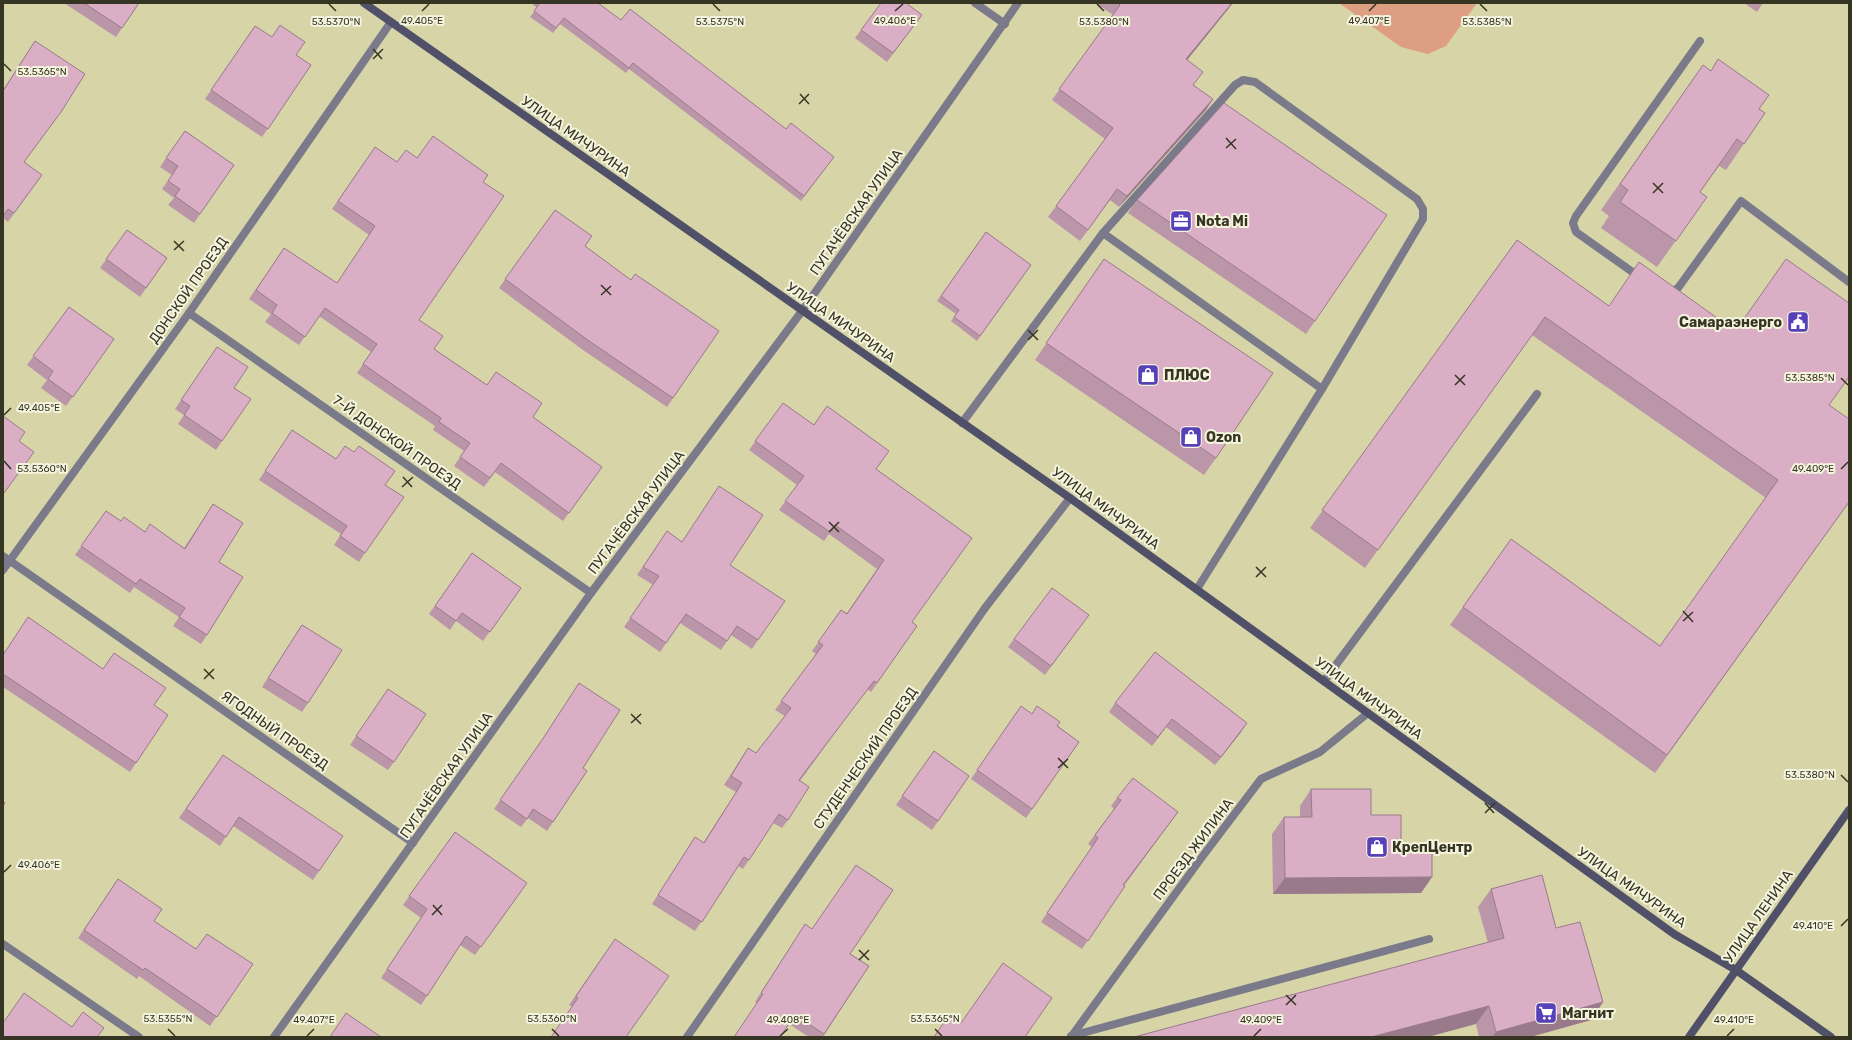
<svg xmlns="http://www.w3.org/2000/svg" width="1852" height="1040" font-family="Rubik,sans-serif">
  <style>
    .green { fill: #de9e81 }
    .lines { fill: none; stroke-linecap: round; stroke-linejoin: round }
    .lane { stroke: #7a7a8b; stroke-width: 8 }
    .street { stroke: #7a7a8b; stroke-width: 8 }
    .secondary { stroke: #515069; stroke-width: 8 }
    .wall { fill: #bb96a9 }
    .shaded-wall { fill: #997a8a }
    .building { fill: #daaec5; stroke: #997a8a }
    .ticks { fill: none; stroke: #363523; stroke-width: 1.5 }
    .labels { text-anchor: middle; stroke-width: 4; stroke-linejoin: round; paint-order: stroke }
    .street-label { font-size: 14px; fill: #363523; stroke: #f5f4de }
    .poi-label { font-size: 14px; font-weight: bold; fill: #363523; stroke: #f5f4de; text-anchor: start }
    .ticks-label { font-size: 10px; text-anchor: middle; fill: #363523; stroke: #f5f4de; stroke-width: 4; stroke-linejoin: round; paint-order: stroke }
  </style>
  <rect width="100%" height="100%" fill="#d7d5a8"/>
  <!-- green -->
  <polygon class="green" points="1339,3 1477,3 1446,46 1428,54 1401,47"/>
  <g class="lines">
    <!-- lane -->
    <g class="lane">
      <polyline points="1103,233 1322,389"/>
      <polyline points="1641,278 1576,232 1573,223 1576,216 1700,41"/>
      <polyline points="1668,293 1678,288 1741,201 1849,282"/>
      <polyline points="962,423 1103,233 1235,85 1243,80 1255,82 1417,199 1423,209 1423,219 1322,389 1197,589"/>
      <polyline points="1324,681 1537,394"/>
      <polyline points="1071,1036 1429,939"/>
    </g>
    <!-- street -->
    <g class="street">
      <polyline points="975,3 1005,24"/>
      <polyline points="189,313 591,593"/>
      <polyline points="3,556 413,843"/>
      <polyline points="3,570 189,313 391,22"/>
      <polyline points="3,944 139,1037"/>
      <polyline points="274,1037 591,593 802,311 1018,3"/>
      <polyline points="687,1037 985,608 1070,498"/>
      <polyline points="1071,1037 1202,857 1261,779 1320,752 1368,713"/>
    </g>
    <!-- secondary -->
    <g class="secondary">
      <polyline points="364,3 1070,498 1674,934 1736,970 1831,1037"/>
      <polyline points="1689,1037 1849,810"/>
    </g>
  </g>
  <!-- wall -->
  <g class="wall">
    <polygon points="64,3 139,3 116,37"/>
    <polygon points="531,3 598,3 621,20 786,129 830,162 801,201 629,69 626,73 560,24 553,33 530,17 537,8"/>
    <polygon points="1096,3 1233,3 1187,60 1193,85 1213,99 1206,110 1119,207 1110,200 1080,241 1048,217 1105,139 1052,100 1113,15"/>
    <polygon points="1744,3 1763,3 1757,12"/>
    <polygon points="922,15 887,62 855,38 861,30"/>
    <polygon points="255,26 296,55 311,65 262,137 205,99"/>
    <polygon points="35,41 24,162 42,175 8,222 3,218 3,90"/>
    <polygon points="1703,65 1765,113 1726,170 1719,166 1700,192 1707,197 1657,267 1601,228 1609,216 1601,210"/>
    <polygon points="185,131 234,165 194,223 168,205 174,198 162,189 172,175 160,167"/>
    <polygon points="375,147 397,162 417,158 483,182 419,320 434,349 533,417 602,467 563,521 495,472 484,487 454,466 464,451 433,430 435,426 357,373 371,352 319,316 299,345 265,322 271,314 249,299 284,248 337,283 369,235 332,209"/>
    <polygon points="1137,200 1315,321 1306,334 1128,213"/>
    <polygon points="555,210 585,246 673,398 667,407 583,350 499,288"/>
    <polygon points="127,230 167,258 140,297 100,268"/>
    <polygon points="986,232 1031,265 977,341 951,321 956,314 937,301"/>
    <polygon points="1517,240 1609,306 1829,405 1849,502 1655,773 1450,625 1511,539 1660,646 1766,498 1532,335 1365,568 1310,528"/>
    <polygon points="1104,259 1216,458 1204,475 1035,360"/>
    <polygon points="69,307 114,339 66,406 41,388 47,380 27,365"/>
    <polygon points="217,347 222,441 216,450 178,424 184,415 175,409"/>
    <polygon points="783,403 876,469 912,622 917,626 871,692 867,689 800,781 788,820 782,828 773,823 743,869 738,866 695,931 652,904 695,837 703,843 736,792 724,785 742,757 748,748 756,753 785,716 775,710 816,654 812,651 841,610 847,613 877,569 829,534 824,541 779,510 797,485 749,450"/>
    <polygon points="292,430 336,459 365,553 359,562 334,545 341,534 259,480"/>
    <polygon points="213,504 219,562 207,635 201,644 173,626 179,617 134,587 130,593 75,555 106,511 121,521 184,548"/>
    <polygon points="661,540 682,542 730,565 758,640 752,649 731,635 721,650 680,623 660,652 624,627 653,585 637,575"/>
    <polygon points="472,553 521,588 483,641 456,621 450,630 429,614"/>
    <polygon points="1082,624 1045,675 1008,647 1014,639"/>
    <polygon points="302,625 308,703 302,712 262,687"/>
    <polygon points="3,654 154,705 168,715 130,772 3,687"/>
    <polygon points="579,683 583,768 587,771 547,831 528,818 521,827 494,809 536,749"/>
    <polygon points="388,689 394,762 388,770 350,745"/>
    <polygon points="1115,703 1241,732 1215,765 1166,727 1152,746 1109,712"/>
    <polygon points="1021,706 1032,714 1058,726 1079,742 1026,818 971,779"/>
    <polygon points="934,751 969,776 932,830 896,805"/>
    <polygon points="223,755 319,871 313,880 233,826 220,846 179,818"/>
    <polygon points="1311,789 1371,815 1401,847 1432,877 1421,893 1273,894 1272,834 1284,817 1300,817 1300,806"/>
    <polygon points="1117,798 1178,812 1124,886 1125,886 1082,949 1041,922 1092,847 1088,844 1114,809 1111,806"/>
    <polygon points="455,832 527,883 475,955 460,945 421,1005 381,978 421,918 403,905"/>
    <polygon points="118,879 154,921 196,949 253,964 210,1026 139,976 137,979 78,938"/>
    <polygon points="1491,889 1556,928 1603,1002 1591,1020 1530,1037 1479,1037 1476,1024 1488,943 1478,907"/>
    <polygon points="805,924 869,966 823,1037 809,1037 755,1002"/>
    <polygon points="615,939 626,1037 569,1005"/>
  </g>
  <!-- shaded-wall -->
  <g class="shaded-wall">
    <polygon points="1232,3 1233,3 1179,70 1186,59"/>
    <polygon points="1213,99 1206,110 1119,207 1127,196"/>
    <polygon points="1172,719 1166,727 1152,746 1158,737"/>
    <polygon points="1247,723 1241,732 1215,765 1221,757"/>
    <polygon points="1432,877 1421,893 1273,894 1285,878"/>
    <polygon points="1603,1002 1591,1020 1530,1037 1492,1037 1496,1032"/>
    <polygon points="1489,1006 1476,1024 1428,1037 1371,1037"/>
  </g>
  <!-- building -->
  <g class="building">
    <polygon points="84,3 139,3 122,28"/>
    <polygon points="540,3 598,3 621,20 630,9 786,129 791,123 834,157 804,196 633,63 629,68 564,18 556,28 534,11"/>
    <polygon points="881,3 906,3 922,15 893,53 861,30"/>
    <polygon points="1118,3 1232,3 1186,59 1203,72 1193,85 1213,99 1127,196 1117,189 1088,230 1056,206 1113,128 1059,89 1120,5"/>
    <polygon points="280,25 305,42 296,55 311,65 268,129 211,90 255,26 272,37"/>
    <polygon points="35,41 85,74 61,112 24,162 42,175 14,213 8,209 3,216 3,91"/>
    <polygon points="1718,59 1769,95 1759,109 1765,113 1744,144 1737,139 1700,192 1707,197 1676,241 1620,202 1628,190 1620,184 1703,65 1711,71"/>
    <polygon points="1224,103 1387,215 1315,321 1137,200"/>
    <polygon points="185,131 234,165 200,214 175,196 180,189 168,181 178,166 166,158"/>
    <polygon points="433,136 488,175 483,182 504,196 419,320 443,336 434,349 487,385 496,372 542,403 533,417 602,467 569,513 501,463 490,478 460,457 470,443 439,422 441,418 363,364 377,344 325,308 305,337 272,313 277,305 256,290 284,248 337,283 375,226 338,201 375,147 397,162 406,150 417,158"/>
    <polygon points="555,210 592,236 585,246 631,280 635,274 719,331 673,398 589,341 505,279"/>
    <polygon points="127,230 167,258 146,288 106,259"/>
    <polygon points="986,232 1031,265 980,336 954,317 959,310 941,296"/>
    <polygon points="1517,240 1609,306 1639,262 1731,328 1737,320 1741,323 1786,259 1849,303 1849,377 1829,405 1849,419 1849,502 1667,755 1463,607 1511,539 1660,646 1778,480 1545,317 1378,550 1322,510"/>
    <polygon points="1104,259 1273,373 1216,458 1046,343"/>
    <polygon points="69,307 114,339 73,397 48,379 53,371 33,356"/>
    <polygon points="217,347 248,367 234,388 251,399 222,441 184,415 190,406 181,400"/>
    <polygon points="783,403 814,425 827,406 889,451 876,469 972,538 912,622 917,626 877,683 874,681 799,780 809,787 788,820 779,814 749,860 744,857 702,922 658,895 695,837 704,843 742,783 731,776 748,748 756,753 791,708 781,701 823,645 818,642 841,610 847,614 884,560 835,525 830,532 785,501 804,476 755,441"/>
    <polygon points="3,416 25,432 19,441 34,452 4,493 3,492"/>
    <polygon points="292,430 336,459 345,446 354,452 359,446 395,471 385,485 404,497 365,553 340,536 347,526 265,471"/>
    <polygon points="719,486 763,515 730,565 785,601 758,640 737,626 727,641 686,614 666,643 630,618 659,576 643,567 667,531 682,542"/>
    <polygon points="213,504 243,523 219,562 243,577 207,635 179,617 185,608 140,579 136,584 81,546 106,511 121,521 124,517 145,532 150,524 185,549"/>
    <polygon points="472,553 521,588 490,632 462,613 456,621 435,606"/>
    <polygon points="1052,588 1089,615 1051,666 1014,639"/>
    <polygon points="28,617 103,669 114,653 166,688 154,705 168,715 136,763 3,674 3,655"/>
    <polygon points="302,625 342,650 308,703 268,678"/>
    <polygon points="1155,652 1247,723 1221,757 1172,719 1158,737 1115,703"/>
    <polygon points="579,683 620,710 583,768 587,771 553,822 533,809 527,819 500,800 542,740"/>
    <polygon points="388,689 426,714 394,762 356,736"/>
    <polygon points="1021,706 1032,714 1037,706 1060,722 1057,726 1079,742 1032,809 977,770"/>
    <polygon points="934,751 969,776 938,821 902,796"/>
    <polygon points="223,755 343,836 319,871 239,817 226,837 186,809"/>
    <polygon points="1133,778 1178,812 1123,885 1125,886 1088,941 1047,913 1098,838 1095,835 1121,800 1117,798"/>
    <polygon points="1311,789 1371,789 1371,815 1401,815 1401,847 1432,846 1432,877 1285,878 1284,817 1312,817"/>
    <polygon points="3,801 5,803 3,806"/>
    <polygon points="455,832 527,883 481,947 466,936 427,996 387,969 427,909 409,896"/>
    <polygon points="856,865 893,890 850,954 869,966 824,1034 795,1015 780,1037 734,1037 763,994 761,993 805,924 812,929"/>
    <polygon points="1542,875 1556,928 1580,922 1603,1002 1496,1032 1489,1006 1371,1037 1134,1037 1504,938 1491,889"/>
    <polygon points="118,879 162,909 154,921 196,949 207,934 253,964 217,1017 145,968 143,970 84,930"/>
    <polygon points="615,939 669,976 626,1037 551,1037 578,998 576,996"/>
    <polygon points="1003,963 1052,998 1025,1037 934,1037 949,1015 961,1023"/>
    <polygon points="24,993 72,1027 83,1012 104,1028 97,1037 3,1037 3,1023"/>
    <polygon points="346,1013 381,1037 330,1037"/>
  </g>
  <!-- ticks -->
  <path class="ticks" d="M329 4 336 11M713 4 720 11M1097 4 1104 11M1480 4 1487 11M422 11 429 4M895 11 903 4M1369 11 1376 4M373 49 382 59M373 59 383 49M4 64 11 71M800 94 809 104M799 104 809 94M1226 138 1236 149M1226 148 1236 139M1653 183 1663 193M1653 193 1663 183M174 241 184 251M174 250 184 241M601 285 611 295M601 295 611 286M1028 330 1038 340M1028 340 1038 330M1455 375 1465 385M1841 378 1848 385M1455 385 1465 375M4 415 11 408M4 461 11 469M1841 469 1848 462M403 477 412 487M402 487 413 477M829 522 839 532M829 532 839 522M1256 567 1266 577M1256 577 1266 567M1683 611 1693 622M1683 621 1693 612M204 669 214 679M204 679 214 669M631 714 641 724M631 723 641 714M1058 758 1068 768M1058 768 1068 759M1841 775 1848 782M1485 803 1494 813M1485 813 1495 803M4 872 11 865M433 905 442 915M432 915 442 905M1841 926 1848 919M859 950 869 960M859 960 869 950M1286 995 1296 1005M1286 1005 1296 995M168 1029 175 1036M552 1029 559 1036M935 1029 942 1036M307 1036 314 1029M780 1036 788 1029M1254 1036 1261 1029M1727 1036 1734 1029"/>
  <!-- icons -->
  <defs>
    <g id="office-square" transform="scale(1.15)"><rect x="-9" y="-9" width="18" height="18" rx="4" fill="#5741b9" stroke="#f5f4de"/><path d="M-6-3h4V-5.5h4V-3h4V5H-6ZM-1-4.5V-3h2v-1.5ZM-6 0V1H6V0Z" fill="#fff"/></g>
    <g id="civic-square" transform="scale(1.15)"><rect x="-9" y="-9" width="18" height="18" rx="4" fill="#5741b9" stroke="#f5f4de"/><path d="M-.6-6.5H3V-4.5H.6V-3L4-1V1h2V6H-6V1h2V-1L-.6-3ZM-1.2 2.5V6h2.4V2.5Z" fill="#fff"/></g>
    <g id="shop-square" transform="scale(1.15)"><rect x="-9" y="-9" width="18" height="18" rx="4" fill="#5741b9" stroke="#f5f4de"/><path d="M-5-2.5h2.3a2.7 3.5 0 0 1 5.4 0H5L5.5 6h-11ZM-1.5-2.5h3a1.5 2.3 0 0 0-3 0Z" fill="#fff"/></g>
    <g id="supermarket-square" transform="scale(1.15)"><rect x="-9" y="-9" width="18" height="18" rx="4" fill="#5741b9" stroke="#f5f4de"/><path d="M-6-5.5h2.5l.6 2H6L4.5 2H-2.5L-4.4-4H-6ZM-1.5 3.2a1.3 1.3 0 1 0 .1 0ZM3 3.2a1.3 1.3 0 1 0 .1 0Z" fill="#fff"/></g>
  </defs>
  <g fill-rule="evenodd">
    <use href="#office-square" x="1181" y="221"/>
    <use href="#civic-square" x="1798" y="322"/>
    <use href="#shop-square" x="1148" y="375"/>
    <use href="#shop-square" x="1191" y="437"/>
    <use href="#shop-square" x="1377" y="847"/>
    <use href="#supermarket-square" x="1546" y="1013"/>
  </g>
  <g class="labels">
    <!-- street labels -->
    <g class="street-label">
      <text transform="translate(576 136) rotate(35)" y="5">УЛИЦА МИЧУРИНА</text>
      <text transform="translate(856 212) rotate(-55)" y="5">ПУГАЧЁВСКАЯ УЛИЦА</text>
      <text transform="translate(188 290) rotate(-55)" y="5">ДОНСКОЙ ПРОЕЗД</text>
      <text transform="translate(841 322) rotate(35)" y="5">УЛИЦА МИЧУРИНА</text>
      <text transform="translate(397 442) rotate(35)" y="5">7-Й ДОНСКОЙ ПРОЕЗД</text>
      <text transform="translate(1106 508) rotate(36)" y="5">УЛИЦА МИЧУРИНА</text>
      <text transform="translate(636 512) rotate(-53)" y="5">ПУГАЧЁВСКАЯ УЛИЦА</text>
      <text transform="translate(1369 698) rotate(36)" y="5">УЛИЦА МИЧУРИНА</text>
      <text transform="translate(275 730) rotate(35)" y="5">ЯГОДНЫЙ ПРОЕЗД</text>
      <text transform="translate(865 758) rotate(-55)" y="5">СТУДЕНЧЕСКИЙ ПРОЕЗД</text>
      <text transform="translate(446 775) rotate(-55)" y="5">ПУГАЧЁВСКАЯ УЛИЦА</text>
      <text transform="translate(1193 849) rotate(-53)" y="5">ПРОЕЗД ЖИЛИНА</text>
      <text transform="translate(1632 887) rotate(35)" y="5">УЛИЦА МИЧУРИНА</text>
      <text transform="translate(1758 916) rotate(-55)" y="5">УЛИЦА ЛЕНИНА</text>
    </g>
    <!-- poi labels -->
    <g class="poi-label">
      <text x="1196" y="226">Nota Mi</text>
      <text x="1782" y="327" text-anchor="end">Самараэнерго</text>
      <text x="1164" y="380">ПЛЮС</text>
      <text x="1206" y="442">Ozon</text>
      <text x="1392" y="852">КрепЦентр</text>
      <text x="1562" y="1018">Магнит</text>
    </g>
  </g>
  <g class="ticks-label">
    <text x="422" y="24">49.405°E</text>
    <text x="895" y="24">49.406°E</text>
    <text x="1369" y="24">49.407°E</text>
    <text x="336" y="25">53.5370°N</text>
    <text x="720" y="25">53.5375°N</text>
    <text x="1104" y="25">53.5380°N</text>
    <text x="1487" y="25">53.5385°N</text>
    <text x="42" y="75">53.5365°N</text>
    <text x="1810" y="381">53.5385°N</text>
    <text x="39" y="411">49.405°E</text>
    <text x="42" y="472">53.5360°N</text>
    <text x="1813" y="472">49.409°E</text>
    <text x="1810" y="778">53.5380°N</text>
    <text x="39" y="868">49.406°E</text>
    <text x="1813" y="929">49.410°E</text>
    <text x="168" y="1022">53.5355°N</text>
    <text x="552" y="1022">53.5360°N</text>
    <text x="935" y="1022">53.5365°N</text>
    <text x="314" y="1023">49.407°E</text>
    <text x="788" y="1023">49.408°E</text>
    <text x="1261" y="1023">49.409°E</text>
    <text x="1734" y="1023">49.410°E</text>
  </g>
  <!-- border -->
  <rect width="1852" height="1040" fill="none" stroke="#363523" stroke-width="8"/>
</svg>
